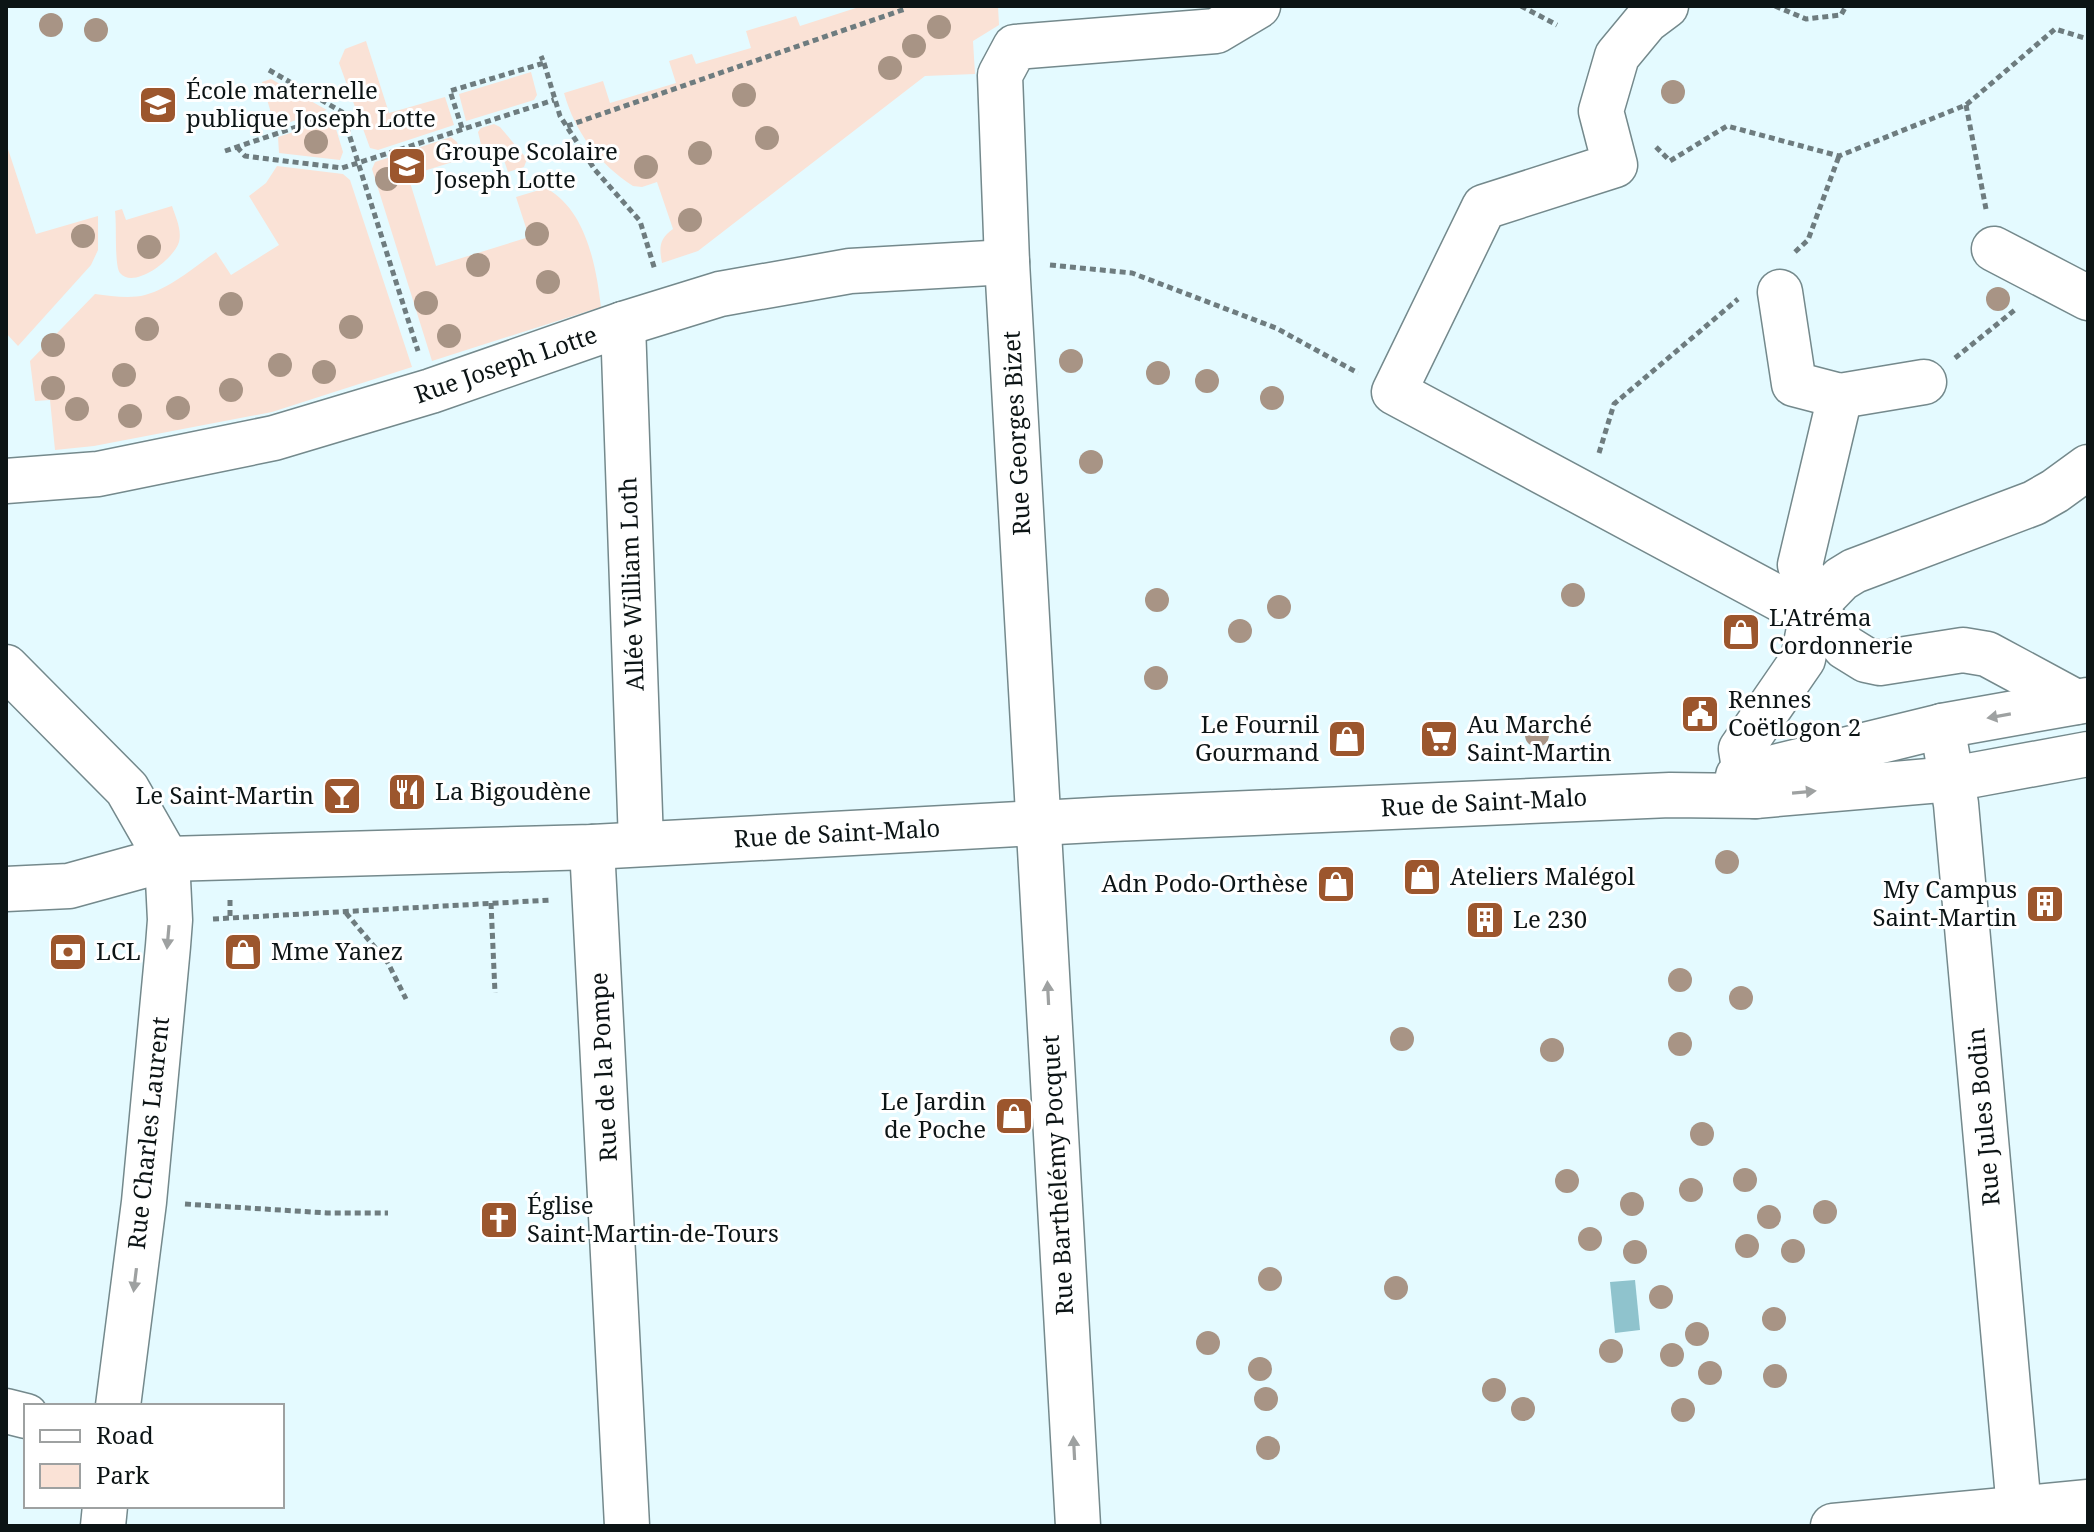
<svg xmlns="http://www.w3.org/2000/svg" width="2094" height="1532" font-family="'Noto Serif',serif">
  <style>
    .green { fill: #fae2d6 }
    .water { fill: #8fc3cd }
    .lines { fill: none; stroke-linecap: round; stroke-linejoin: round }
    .minor-casing { stroke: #74898c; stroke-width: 47 }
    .major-casing { stroke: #74898c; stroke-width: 47 }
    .path { stroke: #6e7c7f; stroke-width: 5; stroke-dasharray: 6 4; stroke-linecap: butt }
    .minor { stroke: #fff; stroke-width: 44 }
    .major { stroke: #fff; stroke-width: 44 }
    .tree { fill: #a89485 }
    .oneway { fill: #9ea1a1 }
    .labels { text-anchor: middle; stroke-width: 6; stroke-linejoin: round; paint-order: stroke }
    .poi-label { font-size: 24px; fill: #0c1415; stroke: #fff; text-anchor: start }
    .street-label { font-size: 24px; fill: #0c1415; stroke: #fff }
  </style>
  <rect width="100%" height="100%" fill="#e4faff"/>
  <!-- green -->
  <g class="green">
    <path d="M862 6H998L999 25 973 41 975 74 925 76 698 251 662 263C659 247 659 239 673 229L657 182 642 187 633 186C599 164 575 132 564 93L603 81 610 103 676 83 669 61 692 54 696 64 751 48 746 31 796 16 800 26Z"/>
    <polygon points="366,41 389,113 445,97 454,125 378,150 370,148 339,63 345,49"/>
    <polygon points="531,72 537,95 534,100 466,121 459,94"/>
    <polygon points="271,79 327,110 275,127 262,82"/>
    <polygon points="333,119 343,152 340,160 279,153 278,137"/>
    <polygon points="494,124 500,127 527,159 524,167 508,172 500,148 483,153 478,132 481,128"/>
    <path d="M451 137 457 142 462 159 408 176 436 266 529 237 516 197 546 188C586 210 596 265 601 307L432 361 372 169 375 162Z"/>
    <polygon points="6,143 36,234 98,216 98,250 91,265 18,346 6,333"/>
    <path d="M277 166 343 174 350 180 412 367 272 412 94 446 55 450 50 400 35 401 30 361 95 294C111 296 130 299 145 295 171 288 194 267 216 252L231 275 279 245 249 196 266 183Z"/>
    <path d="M172 206C176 218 182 230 179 242 174 259 134 290 120 273 114 265 117 225 115 211L122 209 126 220Z"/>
  </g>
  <!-- water -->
  <polygon class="water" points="1635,1280 1640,1330 1615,1333 1610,1282"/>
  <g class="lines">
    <!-- minor casing -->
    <g class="minor-casing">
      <g id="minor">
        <polyline points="1666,6 1646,21 1617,56 1601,111 1615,165 1484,207 1394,392 1780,599 1813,608"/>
        <polyline points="1994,249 2088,298"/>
        <polyline points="1780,292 1794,384 1840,396 1924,382"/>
        <polyline points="623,324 641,843"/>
        <polyline points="1840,396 1800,565 1813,608 1845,647 1866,660 1880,663 1963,650 1987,654 2076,702"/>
        <polyline points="6,481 98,474 274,438 431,391 623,324 720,294 850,271 1007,262"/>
        <polyline points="1813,608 1841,579 1854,571 2034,503 2055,491 2088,467"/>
        <polyline points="1942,726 1956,804 2019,1509"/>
        <polyline points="1755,796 1745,774 1741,749 1803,659 1813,608"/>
        <polyline points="592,847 627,1526"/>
        <polyline points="118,1406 144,1202 168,946 170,920 167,859"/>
        <polyline points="6,1411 26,1416"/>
        <polyline points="103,1526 105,1506"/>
        <polyline points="1078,1526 1007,262 1000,75 1015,47 1216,31 1258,6"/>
        <polyline points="1833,1526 2088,1502"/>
      </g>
    </g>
    <!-- major casing -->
    <g class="major-casing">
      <g id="major">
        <polyline points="6,667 127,789 167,859"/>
        <polyline points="1738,776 1942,726 2088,700"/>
        <polyline points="6,889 69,886 167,859 592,847 1112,819 1670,795 1755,796 1952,779 2088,754"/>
      </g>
    </g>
    <!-- path -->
    <g class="path">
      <polyline points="1521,6 1557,25"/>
      <polyline points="1775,6 1806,19 1841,15 1846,6"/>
      <polyline points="544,63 560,116 595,170 640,221 655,270"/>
      <polyline points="269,70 342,112 418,351"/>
      <polyline points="1966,105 1986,209"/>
      <polyline points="567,126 905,9 906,6"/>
      <polyline points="462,128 450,91 544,63 541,56"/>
      <polyline points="237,147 245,156 342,168 554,100"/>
      <polyline points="1656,147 1670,161 1727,126 1839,156 1966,105 2055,29 2088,39"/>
      <polyline points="225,151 341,112"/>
      <polyline points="1795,252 1808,240 1839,156"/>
      <polyline points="1050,265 1132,273 1276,328 1358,373"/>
      <polyline points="1955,358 2016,309"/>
      <polyline points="1599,453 1614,404 1738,299"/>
      <polyline points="230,900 230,919"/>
      <polyline points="491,903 495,993"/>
      <polyline points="346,913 388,963 406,999"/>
      <polyline points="213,919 551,900"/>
      <polyline points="185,1204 327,1213 388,1213"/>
    </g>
    <!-- minor -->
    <use href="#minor" class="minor"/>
    <!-- major -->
    <use href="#major" class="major"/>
  </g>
  <!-- trees -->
  <g class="tree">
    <circle cx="51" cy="25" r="12"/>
    <circle cx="939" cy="27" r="12"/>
    <circle cx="96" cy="30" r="12"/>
    <circle cx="914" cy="46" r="12"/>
    <circle cx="890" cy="68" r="12"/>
    <circle cx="1673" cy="92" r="12"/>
    <circle cx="744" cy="95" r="12"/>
    <circle cx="767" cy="138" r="12"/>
    <circle cx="316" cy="142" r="12"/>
    <circle cx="700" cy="153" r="12"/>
    <circle cx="646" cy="167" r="12"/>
    <circle cx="387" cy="179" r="12"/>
    <circle cx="690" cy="220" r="12"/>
    <circle cx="537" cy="234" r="12"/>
    <circle cx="83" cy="236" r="12"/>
    <circle cx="149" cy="247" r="12"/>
    <circle cx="478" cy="265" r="12"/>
    <circle cx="548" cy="282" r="12"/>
    <circle cx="1998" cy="299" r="12"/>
    <circle cx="426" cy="303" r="12"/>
    <circle cx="231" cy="304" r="12"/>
    <circle cx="351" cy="327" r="12"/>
    <circle cx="147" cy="329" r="12"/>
    <circle cx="449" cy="336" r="12"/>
    <circle cx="53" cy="345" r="12"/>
    <circle cx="1071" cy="361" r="12"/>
    <circle cx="280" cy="365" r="12"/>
    <circle cx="324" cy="372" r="12"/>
    <circle cx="1158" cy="373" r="12"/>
    <circle cx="124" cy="375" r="12"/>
    <circle cx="1207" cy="381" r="12"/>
    <circle cx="53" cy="388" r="12"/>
    <circle cx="231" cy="390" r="12"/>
    <circle cx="1272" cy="398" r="12"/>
    <circle cx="178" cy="408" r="12"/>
    <circle cx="77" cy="409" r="12"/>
    <circle cx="130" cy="416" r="12"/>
    <circle cx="1091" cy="462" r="12"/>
    <circle cx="1573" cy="595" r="12"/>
    <circle cx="1157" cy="600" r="12"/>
    <circle cx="1279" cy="607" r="12"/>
    <circle cx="1240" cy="631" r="12"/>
    <circle cx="1156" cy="678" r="12"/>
    <circle cx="1537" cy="735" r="12"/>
    <circle cx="1727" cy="862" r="12"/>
    <circle cx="1680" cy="980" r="12"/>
    <circle cx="1741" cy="998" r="12"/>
    <circle cx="1402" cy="1039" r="12"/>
    <circle cx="1680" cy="1044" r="12"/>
    <circle cx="1552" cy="1050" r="12"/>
    <circle cx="1702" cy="1134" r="12"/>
    <circle cx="1745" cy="1180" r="12"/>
    <circle cx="1567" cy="1181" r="12"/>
    <circle cx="1691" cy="1190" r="12"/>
    <circle cx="1632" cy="1204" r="12"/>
    <circle cx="1825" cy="1212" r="12"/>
    <circle cx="1769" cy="1217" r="12"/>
    <circle cx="1590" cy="1239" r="12"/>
    <circle cx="1747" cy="1246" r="12"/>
    <circle cx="1793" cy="1251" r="12"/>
    <circle cx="1635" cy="1252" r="12"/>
    <circle cx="1270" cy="1279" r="12"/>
    <circle cx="1396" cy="1288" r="12"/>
    <circle cx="1661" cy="1297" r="12"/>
    <circle cx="1774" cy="1319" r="12"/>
    <circle cx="1697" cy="1334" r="12"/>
    <circle cx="1208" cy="1343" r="12"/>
    <circle cx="1611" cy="1351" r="12"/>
    <circle cx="1672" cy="1355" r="12"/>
    <circle cx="1260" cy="1369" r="12"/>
    <circle cx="1710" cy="1373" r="12"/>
    <circle cx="1775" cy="1376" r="12"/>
    <circle cx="1494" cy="1390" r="12"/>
    <circle cx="1266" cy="1399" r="12"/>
    <circle cx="1523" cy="1409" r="12"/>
    <circle cx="1683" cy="1410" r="12"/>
    <circle cx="1268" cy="1448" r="12"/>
  </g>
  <!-- one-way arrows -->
  <defs><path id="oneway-solid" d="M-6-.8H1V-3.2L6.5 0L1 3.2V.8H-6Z" transform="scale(2)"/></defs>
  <g class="oneway">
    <use href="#oneway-solid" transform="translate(1999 716) rotate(170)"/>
    <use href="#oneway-solid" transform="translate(1804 792) rotate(-5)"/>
    <use href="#oneway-solid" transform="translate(168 937) rotate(95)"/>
    <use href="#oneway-solid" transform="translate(1048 993) rotate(-93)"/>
    <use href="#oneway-solid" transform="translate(135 1280) rotate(97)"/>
    <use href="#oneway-solid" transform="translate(1074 1448) rotate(-93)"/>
  </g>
  <!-- icons -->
  <defs>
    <g id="school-square" transform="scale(2)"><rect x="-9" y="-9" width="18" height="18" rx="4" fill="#9c562d" stroke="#fff"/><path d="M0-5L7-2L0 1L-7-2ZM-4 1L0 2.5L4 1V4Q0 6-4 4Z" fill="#fff"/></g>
    <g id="shop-square" transform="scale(2)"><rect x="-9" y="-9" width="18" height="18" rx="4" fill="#9c562d" stroke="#fff"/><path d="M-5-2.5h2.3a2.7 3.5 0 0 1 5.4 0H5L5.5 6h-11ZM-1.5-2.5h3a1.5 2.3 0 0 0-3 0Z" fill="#fff"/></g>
    <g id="civic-square" transform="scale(2)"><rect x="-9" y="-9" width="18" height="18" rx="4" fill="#9c562d" stroke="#fff"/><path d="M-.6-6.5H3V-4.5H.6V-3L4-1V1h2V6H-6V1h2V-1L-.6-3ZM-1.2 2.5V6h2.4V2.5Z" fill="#fff"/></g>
    <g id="supermarket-square" transform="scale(2)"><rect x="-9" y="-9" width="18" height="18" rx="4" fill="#9c562d" stroke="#fff"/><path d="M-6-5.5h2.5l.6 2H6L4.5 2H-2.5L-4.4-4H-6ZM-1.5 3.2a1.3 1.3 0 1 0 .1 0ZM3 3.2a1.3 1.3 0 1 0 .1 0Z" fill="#fff"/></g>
    <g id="restaurant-square" transform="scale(2)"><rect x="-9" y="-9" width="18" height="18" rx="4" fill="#9c562d" stroke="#fff"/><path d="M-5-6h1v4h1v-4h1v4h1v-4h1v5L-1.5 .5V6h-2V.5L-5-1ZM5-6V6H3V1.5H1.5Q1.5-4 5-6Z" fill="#fff"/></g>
    <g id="bar-square" transform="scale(2)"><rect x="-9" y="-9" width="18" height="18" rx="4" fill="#9c562d" stroke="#fff"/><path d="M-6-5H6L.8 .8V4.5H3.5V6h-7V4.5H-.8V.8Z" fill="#fff"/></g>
    <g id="building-square" transform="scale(2)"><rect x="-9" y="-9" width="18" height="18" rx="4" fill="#9c562d" stroke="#fff"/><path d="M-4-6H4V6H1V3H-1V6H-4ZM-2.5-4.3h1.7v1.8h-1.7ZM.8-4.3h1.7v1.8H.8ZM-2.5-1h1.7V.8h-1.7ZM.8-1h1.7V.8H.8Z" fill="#fff"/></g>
    <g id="bank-square" transform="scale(2)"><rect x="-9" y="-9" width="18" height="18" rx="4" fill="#9c562d" stroke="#fff"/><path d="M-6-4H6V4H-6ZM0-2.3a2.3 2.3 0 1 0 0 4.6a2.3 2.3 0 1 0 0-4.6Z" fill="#fff"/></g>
    <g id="church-square" transform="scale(2)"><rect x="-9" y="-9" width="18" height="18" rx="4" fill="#9c562d" stroke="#fff"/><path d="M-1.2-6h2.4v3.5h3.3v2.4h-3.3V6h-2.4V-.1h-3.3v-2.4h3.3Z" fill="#fff"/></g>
  </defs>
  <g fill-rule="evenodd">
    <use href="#school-square" x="158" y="105"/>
    <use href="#school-square" x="407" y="166"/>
    <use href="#shop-square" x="1741" y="632"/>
    <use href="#civic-square" x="1700" y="714"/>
    <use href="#shop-square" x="1347" y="739"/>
    <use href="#supermarket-square" x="1439" y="739"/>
    <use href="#restaurant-square" x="407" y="792"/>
    <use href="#bar-square" x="342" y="796"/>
    <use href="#shop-square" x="1422" y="877"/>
    <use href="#shop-square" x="1336" y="884"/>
    <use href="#building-square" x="2045" y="904"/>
    <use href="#building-square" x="1485" y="920"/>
    <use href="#bank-square" x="68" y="952"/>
    <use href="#shop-square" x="243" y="952"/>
    <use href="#shop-square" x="1014" y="1116"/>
    <use href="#church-square" x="499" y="1220"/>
  </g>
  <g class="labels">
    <!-- poi labels -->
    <g class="poi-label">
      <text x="186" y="99">École maternelle<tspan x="186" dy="28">publique Joseph Lotte</tspan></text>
      <text x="435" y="160">Groupe Scolaire<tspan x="435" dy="28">Joseph Lotte</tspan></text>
      <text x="1769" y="626">L'Atréma<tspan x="1769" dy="28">Cordonnerie</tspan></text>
      <text x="1728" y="708">Rennes<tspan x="1728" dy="28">Coëtlogon 2</tspan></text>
      <text x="1319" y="733" text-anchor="end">Le Fournil<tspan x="1319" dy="28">Gourmand</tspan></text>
      <text x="1467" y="733">Au Marché<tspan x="1467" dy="28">Saint-Martin</tspan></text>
      <text x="435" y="800">La Bigoudène</text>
      <text x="314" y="804" text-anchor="end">Le Saint-Martin</text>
      <text x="1450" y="885">Ateliers Malégol</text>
      <text x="1308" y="892" text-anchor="end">Adn Podo-Orthèse</text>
      <text x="2017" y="898" text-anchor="end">My Campus<tspan x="2017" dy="28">Saint-Martin</tspan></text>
      <text x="1513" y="928">Le 230</text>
      <text x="96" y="960">LCL</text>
      <text x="271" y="960">Mme Yanez</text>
      <text x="986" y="1110" text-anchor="end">Le Jardin<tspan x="986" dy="28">de Poche</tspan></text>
      <text x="527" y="1214">Église<tspan x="527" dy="28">Saint-Martin-de-Tours</tspan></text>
    </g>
    <!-- street labels -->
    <g class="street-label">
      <text transform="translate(506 365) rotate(-19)" y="8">Rue Joseph Lotte</text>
      <text transform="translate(1017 433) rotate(-93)" y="8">Rue Georges Bizet</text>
      <text transform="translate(632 584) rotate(-92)" y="8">Allée William Loth</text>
      <text transform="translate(1484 803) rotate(-3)" y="8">Rue de Saint-Malo</text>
      <text transform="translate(837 834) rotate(-3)" y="8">Rue de Saint-Malo</text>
      <text transform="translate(604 1067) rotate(-93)" y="8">Rue de la Pompe</text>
      <text transform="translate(1984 1117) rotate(-95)" y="8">Rue Jules Bodin</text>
      <text transform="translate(149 1133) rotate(-84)" y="8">Rue Charles Laurent</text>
      <text transform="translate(1058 1175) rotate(-93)" y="8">Rue Barthélémy Pocquet</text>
    </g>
  </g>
  <!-- border -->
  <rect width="2094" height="1532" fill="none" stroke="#0c1415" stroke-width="16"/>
  <!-- legend -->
  <rect x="24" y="1404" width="260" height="104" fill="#ffffff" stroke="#9ea1a1" stroke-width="2"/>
  <rect x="40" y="1430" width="40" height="12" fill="#ffffff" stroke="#9ea1a1" stroke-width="2"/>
  <text x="96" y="1444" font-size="24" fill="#0c1415">Road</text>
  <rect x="40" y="1464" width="40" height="24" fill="#fae2d6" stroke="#9ea1a1" stroke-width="2"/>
  <text x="96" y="1484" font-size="24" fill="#0c1415">Park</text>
</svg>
